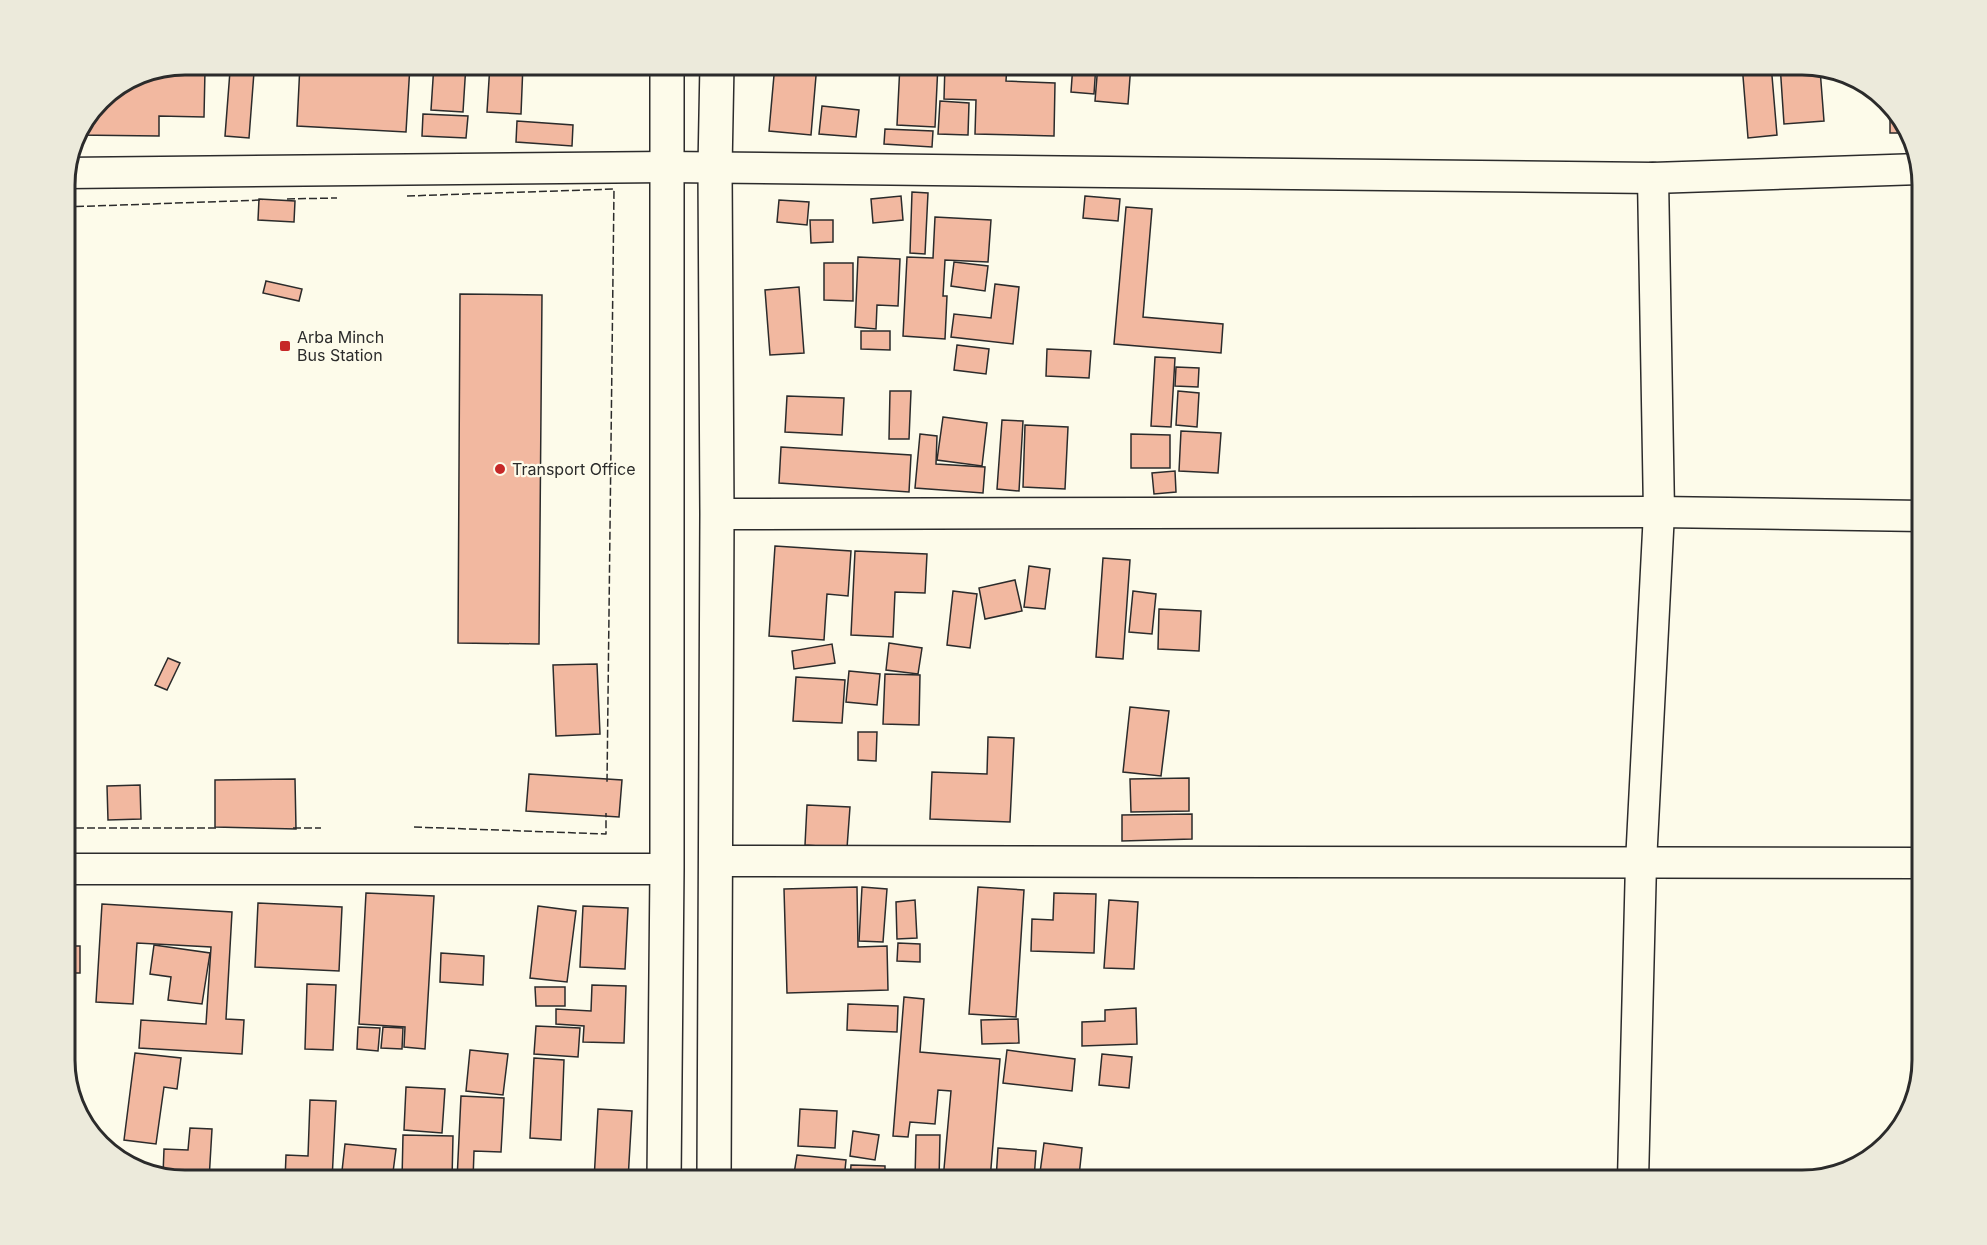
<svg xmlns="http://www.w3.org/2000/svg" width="1987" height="1245" font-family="Inter,sans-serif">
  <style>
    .building { fill: #f2b8a0; stroke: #2b2b2b; stroke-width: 1.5 }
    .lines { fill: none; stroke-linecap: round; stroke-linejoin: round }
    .street-casing { stroke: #2b2b2b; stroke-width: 33 }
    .secondary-casing { stroke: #2b2b2b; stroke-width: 36 }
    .street { stroke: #fdfbea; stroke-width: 30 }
    .secondary { stroke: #fdfbea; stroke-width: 33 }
    .fence { stroke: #2b2b2b; stroke-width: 1.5; stroke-dasharray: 8 3; stroke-linecap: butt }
    .poi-dot { fill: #c62828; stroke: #fdfbea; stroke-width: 2 }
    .labels { text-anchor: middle; stroke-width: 4.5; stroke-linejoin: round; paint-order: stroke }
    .poi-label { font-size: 16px; fill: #2b2b2b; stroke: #fdfbea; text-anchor: start }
    .rim { fill: none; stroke: #2b2b2b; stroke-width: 3 }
  </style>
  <rect width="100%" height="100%" fill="#fdfbea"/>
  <!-- building -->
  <g class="building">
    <polygon points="197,64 226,64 225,70 197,68"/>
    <polygon points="300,64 410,65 406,132 297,126"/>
    <polygon points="434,64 466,64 463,112 431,110"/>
    <polygon points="490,64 523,64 521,114 487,112"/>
    <polygon points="775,64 817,64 811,135 769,131"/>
    <polygon points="900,64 938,64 935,127 897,125"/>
    <polygon points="945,64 1007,64 1006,81 1055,83 1054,136 975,134 976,100 944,99"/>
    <polygon points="1073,64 1096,64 1094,94 1071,92"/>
    <polygon points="1098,64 1131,64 1128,104 1095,101"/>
    <polygon points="1742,64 1771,64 1777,135 1748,138"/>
    <polygon points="1780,64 1802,64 1820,69 1824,121 1784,124"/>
    <polygon points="161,69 205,70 204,117 159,116 159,136 76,135 100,99 139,74"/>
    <polygon points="230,71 254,72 249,138 225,136"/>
    <polygon points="940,101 969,103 968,135 938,134"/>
    <polygon points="822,106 859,110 856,137 819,134"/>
    <polygon points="1890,108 1906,124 1909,133 1890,133"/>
    <polygon points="423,114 468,116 466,138 422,136"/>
    <polygon points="517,121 573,125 572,146 516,142"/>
    <polygon points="885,129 933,131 932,147 884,144"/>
    <polygon points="912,192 928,193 925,254 910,253"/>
    <polygon points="901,196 903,220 873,223 871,199"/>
    <polygon points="1085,196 1120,199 1118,221 1083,218"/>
    <polygon points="259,199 295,201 294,222 258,220"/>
    <polygon points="779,200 809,202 807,225 777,222"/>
    <polygon points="1126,207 1152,209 1143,317 1223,324 1221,353 1114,344"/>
    <polygon points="935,217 991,220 988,262 945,260 943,296 947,296 945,339 903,336 907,257 933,258"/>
    <polygon points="810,220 833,220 833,242 811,243"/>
    <polygon points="858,257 900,259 898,306 877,305 876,329 855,327"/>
    <polygon points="954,262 988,266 985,291 951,286"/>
    <polygon points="824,263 853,263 853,301 824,300"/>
    <polygon points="266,281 302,289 299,301 263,293"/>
    <polygon points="995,284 1019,287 1013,344 951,337 954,314 991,318"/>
    <polygon points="799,287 804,353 770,355 765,290"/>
    <polygon points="460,294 542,295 539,644 458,643"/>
    <polygon points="861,331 890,331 890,350 861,349"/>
    <polygon points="957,345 989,349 986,374 954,370"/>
    <polygon points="1047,349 1091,351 1089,378 1046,376"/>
    <polygon points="1155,357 1175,358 1171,427 1151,426"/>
    <polygon points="1176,367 1199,368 1198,387 1175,386"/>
    <polygon points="890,391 911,391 909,439 889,439"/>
    <polygon points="1178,391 1199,393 1197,427 1176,425"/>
    <polygon points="787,396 844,398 842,435 785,432"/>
    <polygon points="943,417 987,423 982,466 937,460"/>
    <polygon points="1002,420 1023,421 1019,491 997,489"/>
    <polygon points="1025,425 1068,427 1065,489 1023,487"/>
    <polygon points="1181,431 1221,433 1218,473 1179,471"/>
    <polygon points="920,434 937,436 936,464 985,467 983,493 915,488"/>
    <polygon points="1131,434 1170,435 1170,468 1131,468"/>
    <polygon points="781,447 911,455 909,492 779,483"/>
    <polygon points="1175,471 1176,492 1154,494 1152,473"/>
    <polygon points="775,546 851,551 848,596 827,594 824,640 769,636"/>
    <polygon points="855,551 927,554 925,593 895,592 893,637 851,635"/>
    <polygon points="1103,558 1130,560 1123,659 1096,657"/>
    <polygon points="1029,566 1050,569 1045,609 1024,607"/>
    <polygon points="1015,580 1022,611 985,619 979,588"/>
    <polygon points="953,591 977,594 970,648 947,645"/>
    <polygon points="1133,591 1156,594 1152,634 1129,632"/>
    <polygon points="1159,609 1201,611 1199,651 1158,649"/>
    <polygon points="889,643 922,648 918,674 886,670"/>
    <polygon points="832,644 835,663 794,669 792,651"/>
    <polygon points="168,658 180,663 167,690 155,685"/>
    <polygon points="597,664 600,734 556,736 553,665"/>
    <polygon points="849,671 880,674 877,705 846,702"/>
    <polygon points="885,674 920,675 919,725 883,724"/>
    <polygon points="796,677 845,680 842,723 793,721"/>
    <polygon points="1130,707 1169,711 1161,776 1123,772"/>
    <polygon points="858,732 877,732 876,761 858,760"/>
    <polygon points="988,737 1014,738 1010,822 930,819 932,772 987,774"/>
    <polygon points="529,774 622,780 619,817 526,811"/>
    <polygon points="65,776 70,776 69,806 65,806"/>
    <polygon points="1189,778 1189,811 1131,812 1130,779"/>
    <polygon points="295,779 296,829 215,827 215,780"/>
    <polygon points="140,785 141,819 108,820 107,786"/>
    <polygon points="807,805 850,807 847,848 805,845"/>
    <polygon points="1192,814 1192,839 1122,841 1122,815"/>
    <polygon points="857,887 858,947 887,946 888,990 787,993 784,889"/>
    <polygon points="862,887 887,889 883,942 859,941"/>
    <polygon points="978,887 1024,890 1016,1017 969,1014"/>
    <polygon points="366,893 434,896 425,1049 404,1047 405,1027 359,1024"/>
    <polygon points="1054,893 1096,894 1094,953 1031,951 1032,919 1053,920"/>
    <polygon points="915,900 917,938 897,939 896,902"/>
    <polygon points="1109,900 1138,902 1134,969 1104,968"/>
    <polygon points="258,903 342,907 339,971 255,967"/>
    <polygon points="102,904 232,912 226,1019 244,1020 242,1054 139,1048 141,1020 206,1024 211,947 137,943 133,1004 96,1002"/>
    <polygon points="538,906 576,911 567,982 530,978"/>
    <polygon points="583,906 628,908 625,969 580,967"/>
    <polygon points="898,943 920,944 920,962 897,961"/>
    <polygon points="154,945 210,953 202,1004 168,1000 171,977 150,974"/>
    <rect x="65" y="946" width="15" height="27"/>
    <polygon points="441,953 484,956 483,985 440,982"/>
    <polygon points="307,984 336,985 333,1050 305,1049"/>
    <polygon points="592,985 626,986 624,1043 583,1042 584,1026 556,1024 556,1009 591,1011"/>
    <polygon points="535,987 565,987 565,1006 536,1006"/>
    <polygon points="904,997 924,999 920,1052 1000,1059 990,1180 943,1180 951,1091 938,1090 935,1124 910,1122 908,1137 893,1136"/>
    <polygon points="848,1004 898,1006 897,1032 847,1030"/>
    <polygon points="1136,1008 1137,1044 1082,1046 1082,1022 1105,1021 1105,1010"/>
    <polygon points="1018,1019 1019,1043 982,1044 981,1020"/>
    <polygon points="536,1026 580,1028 578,1057 534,1054"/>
    <polygon points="358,1027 380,1028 378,1051 357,1049"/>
    <polygon points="383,1027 403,1028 402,1049 381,1048"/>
    <polygon points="470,1050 508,1054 503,1095 466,1091"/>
    <polygon points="1007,1050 1075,1059 1072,1091 1003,1083"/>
    <polygon points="135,1053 181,1058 177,1089 164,1087 156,1144 124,1140"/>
    <polygon points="1102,1054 1132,1057 1129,1088 1099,1085"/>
    <polygon points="534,1058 564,1060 561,1140 530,1138"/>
    <polygon points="406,1087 445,1089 442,1133 404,1130"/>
    <polygon points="461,1096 504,1098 501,1152 474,1151 473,1180 457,1180"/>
    <polygon points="310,1100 336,1101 332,1180 285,1180 286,1155 308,1156"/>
    <polygon points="598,1109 632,1111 628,1180 594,1180"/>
    <polygon points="800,1109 837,1111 835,1148 798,1146"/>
    <polygon points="190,1128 212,1129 209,1180 184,1180 163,1175 164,1149 188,1150"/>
    <polygon points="853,1131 879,1135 875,1160 850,1156"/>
    <polygon points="403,1135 453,1136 452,1180 402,1180"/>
    <polygon points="916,1135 940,1135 939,1180 915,1180"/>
    <polygon points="1044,1143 1082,1148 1079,1176 1110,1180 1039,1180"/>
    <polygon points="345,1144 396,1149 392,1180 341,1180"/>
    <polygon points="998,1148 1036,1151 1034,1180 996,1180"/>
    <polygon points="797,1155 846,1160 844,1180 793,1180"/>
    <polygon points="851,1165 885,1166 885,1180 850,1180"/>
  </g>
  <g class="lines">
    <!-- street casing -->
    <g class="street-casing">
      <g id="street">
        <polyline points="66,173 666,167 1653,178 1920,169"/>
        <polyline points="717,514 1659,512 1922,516"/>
        <polyline points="716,861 1922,863"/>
        <polyline points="65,869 667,869"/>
        <polyline points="1633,1180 1641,863 1659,512 1653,178"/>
      </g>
    </g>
    <!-- secondary casing -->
    <g class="secondary-casing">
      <g id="secondary">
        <polyline points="664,1180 667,869 667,64"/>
        <polyline points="714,1180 717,514 715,168 717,64"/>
      </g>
    </g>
    <!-- street -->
    <use href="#street" class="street"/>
    <!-- secondary -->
    <use href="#secondary" class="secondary"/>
    <!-- fence -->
    <g class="fence">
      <polyline points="407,196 614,189 607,783"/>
      <polyline points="287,199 337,198"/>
      <polyline points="65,207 263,200"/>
      <polyline points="414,827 606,834 606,813"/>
      <polyline points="65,828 218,828"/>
      <polyline points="293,828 321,828"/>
    </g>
  </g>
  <!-- markers -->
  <g class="poi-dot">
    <rect x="279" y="340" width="12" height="12" rx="3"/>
    <circle cx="500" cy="469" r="6"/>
  </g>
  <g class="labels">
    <!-- poi labels -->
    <g class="poi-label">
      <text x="297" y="343">Arba Minch<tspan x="297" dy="18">Bus Station</tspan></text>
      <text x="512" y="475">Transport Office</text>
    </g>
  </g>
  <!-- crop -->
  <path d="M0 0H1987V1245H0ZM185 75H1802A110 110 0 0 1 1912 185V1060A110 110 0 0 1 1802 1170H185A110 110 0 0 1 75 1060V185A110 110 0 0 1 185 75Z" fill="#eceadb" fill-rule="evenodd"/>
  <path class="rim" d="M185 75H1802A110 110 0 0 1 1912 185V1060A110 110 0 0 1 1802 1170H185A110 110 0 0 1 75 1060V185A110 110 0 0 1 185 75Z"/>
</svg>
